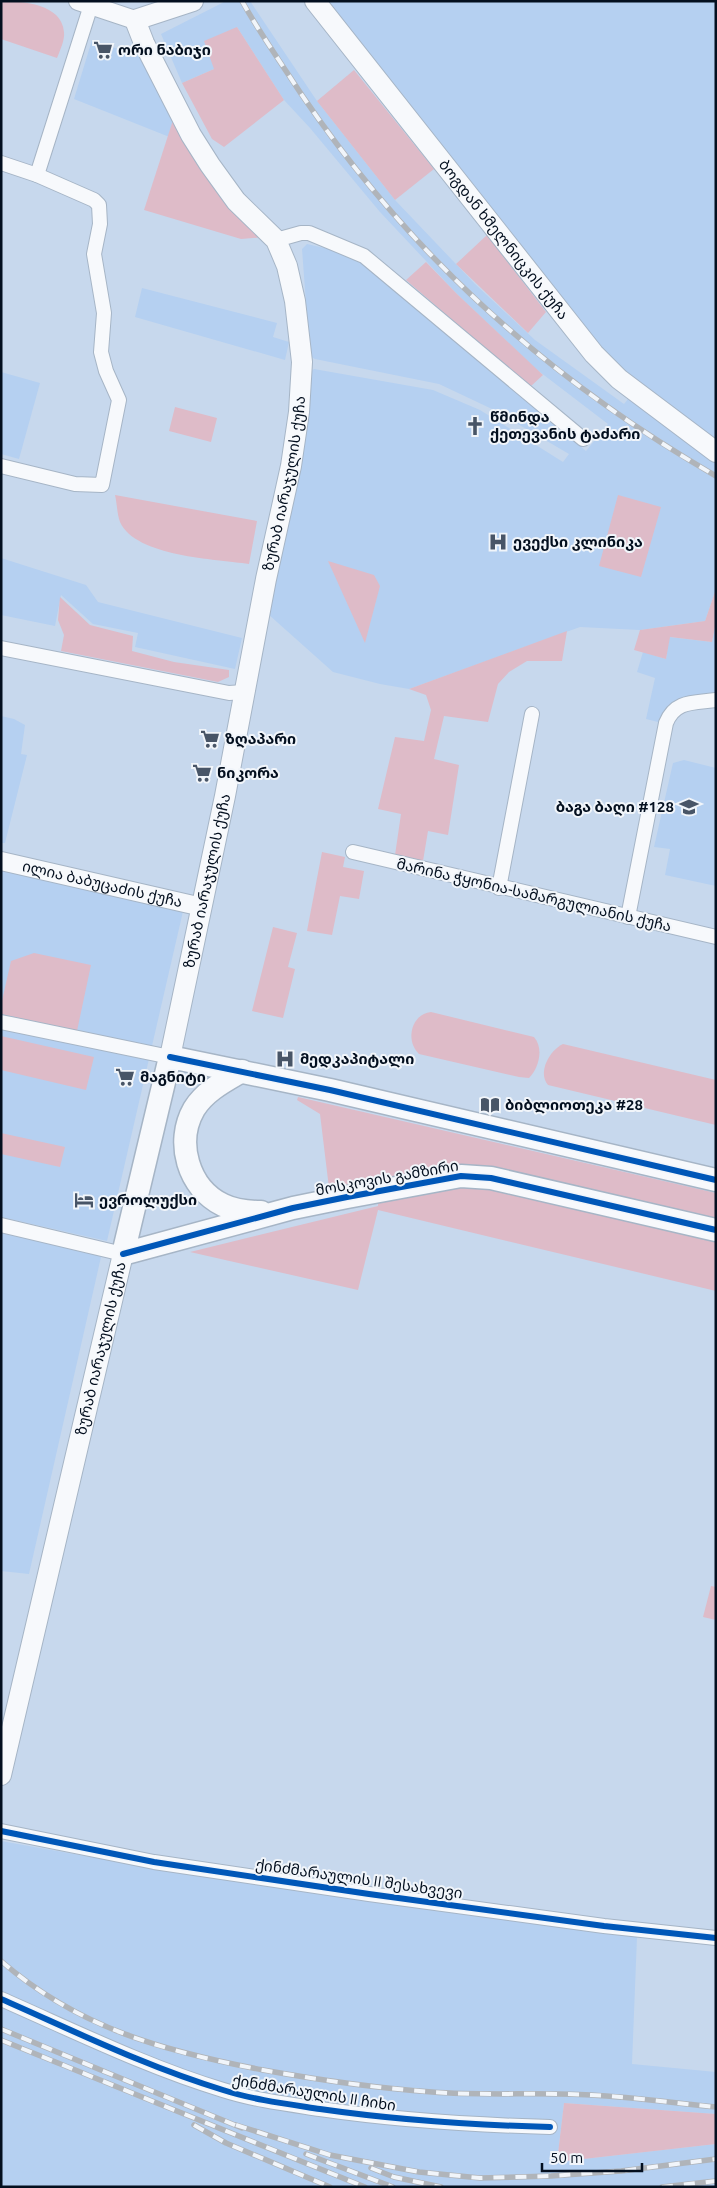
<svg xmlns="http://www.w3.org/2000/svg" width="717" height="2188" font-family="Ubuntu,'Noto Sans Georgian',sans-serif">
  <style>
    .built { fill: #b5d0f1 }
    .green { fill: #debbc8 }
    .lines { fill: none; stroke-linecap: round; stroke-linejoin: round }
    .minor-casing { stroke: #a6b5c6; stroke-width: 16 }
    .tertiary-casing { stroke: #a6b5c6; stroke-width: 20 }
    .secondary-casing { stroke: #a6b5c6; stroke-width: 22 }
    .primary-casing { stroke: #a6b5c6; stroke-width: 25 }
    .minor { stroke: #f7f9fc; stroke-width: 14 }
    .tertiary { stroke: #f7f9fc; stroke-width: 18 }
    .secondary { stroke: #f7f9fc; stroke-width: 20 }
    .primary { stroke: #f7f9fc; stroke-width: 22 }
    .rail-casing { stroke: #b0b4b9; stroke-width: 5.5 }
    .rail { stroke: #f1f5fa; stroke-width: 4; stroke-dasharray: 11; stroke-linecap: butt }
    .cycleway-casing { stroke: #f1f5fa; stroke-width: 9 }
    .cycleway { stroke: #0057b8; stroke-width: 6 }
    .labels { text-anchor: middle; stroke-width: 4; stroke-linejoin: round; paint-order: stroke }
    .poi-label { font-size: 15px; font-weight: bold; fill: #030f1f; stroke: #f1f5fa; text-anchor: start }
    .street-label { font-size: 15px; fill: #030f1f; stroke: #f1f5fa }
  </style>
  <rect width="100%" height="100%" fill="#c7d8ed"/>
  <!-- built -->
  <g class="built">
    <polygon points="226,1 250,1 317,101 395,200 475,284 535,340 624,404 628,399 716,461 716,589 705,621 640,630 580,627 409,689 380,684 333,672 268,614 309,373 314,369 433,390 480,410 563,462 569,454 492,409 439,384 315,359 310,356 302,249 307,244 333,250 363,263 586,451 608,424 536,369 457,294 380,212 310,128 284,100 237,27 214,69 182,83 161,34"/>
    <polygon points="325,1 716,1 716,439 633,380 604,353"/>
    <polygon points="92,40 144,58 183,126 172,138 74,99"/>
    <polygon points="142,288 277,323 273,337 289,342 285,360 135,317"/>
    <polygon points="1,372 40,383 19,459 1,454"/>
    <polygon points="1,558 86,585 98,602 242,638 235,669 135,647 138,633 93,624 61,595 55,626 1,615"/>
    <polygon points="716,622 716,696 662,723 646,719 655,678 637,672 643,652 666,659 669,637 712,642"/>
    <polygon points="1,716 14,719 25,725 21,754 27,755 5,843 1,843"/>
    <polygon points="684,760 716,768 716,886 665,875 670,849 654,847 673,763"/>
    <polygon points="1,866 184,907 107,1241 1,1217"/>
    <polygon points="1,1233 93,1253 101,1257 29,1574 1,1571"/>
    <polygon points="1,1841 158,1869 637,1937 632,2064 716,2072 716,2114 564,2103 557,2162 716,2144 716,2187 1,2187"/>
  </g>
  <!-- green -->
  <g class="green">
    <path d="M1 1C23 1 62 4 64 32 65 40 60 50 57 58L1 39Z"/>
    <polygon points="237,27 284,100 224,147 212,139 182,83 214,69 204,41"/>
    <polygon points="354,70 434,169 395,200 317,101"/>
    <polygon points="174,117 266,237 241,239 144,210"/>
    <polygon points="487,235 546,312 528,333 456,264"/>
    <polygon points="426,262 457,294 543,375 530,387 406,280"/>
    <polygon points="175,407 217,418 211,442 169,431"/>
    <path d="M115 495 257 521 249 564C216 559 136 557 120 522 117 514 117 503 115 495Z"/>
    <polygon points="618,495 661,507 641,577 599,566"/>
    <polygon points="328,561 374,575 380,586 365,643"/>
    <polygon points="716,589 716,622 712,642 670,637 666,659 634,650 640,630 705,621"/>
    <polygon points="60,597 90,625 133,636 132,651 174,662 229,670 229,677 218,682 61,651 64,635 58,620"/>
    <polygon points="567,631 562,661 527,661 509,672 498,684 488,722 444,716 434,759 459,765 448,835 428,831 423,861 395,855 401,814 378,809 395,737 424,741 431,710 426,695 409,689"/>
    <polygon points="322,852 345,857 343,867 364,871 359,899 340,896 332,935 307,931"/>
    <polygon points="273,927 297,933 288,967 295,969 283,1018 252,1011"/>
    <polygon points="34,953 91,965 77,1031 1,1014 1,1005 11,961"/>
    <path d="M431 1012 534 1037C544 1048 539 1068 529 1078L519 1077 419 1054C405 1041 411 1014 431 1012Z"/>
    <polygon points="1,1036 94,1057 86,1090 1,1070"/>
    <path d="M563 1044 716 1080V1125L548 1085C537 1072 550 1050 563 1044Z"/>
    <polygon points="298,1097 716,1193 716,1225 462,1171 329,1188 320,1114 297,1100"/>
    <polygon points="1,1133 65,1147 60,1167 1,1154"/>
    <polygon points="481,1185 716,1236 716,1291 378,1210 358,1290 190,1252 378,1206 378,1200 460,1186"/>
    <polygon points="711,1586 716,1587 716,1620 703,1617"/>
    <polygon points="564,2103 716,2114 716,2144 557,2162"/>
  </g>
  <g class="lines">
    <!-- minor casing -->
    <g class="minor-casing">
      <g id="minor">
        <polyline points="1,163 37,175 94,200 99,205 100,224 94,254 104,313 101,352 106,371 119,400 102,485 75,484 1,466"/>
        <polyline points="37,175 91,5"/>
        <polyline points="276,240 301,233 309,233 364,256 583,439"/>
        <polyline points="1,648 229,693 244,692"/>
        <polyline points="353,852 716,937"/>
        <polyline points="499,888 532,714"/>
        <path d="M628 917 666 723C675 700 694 703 716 700"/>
        <polyline points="1,1022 170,1057"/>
        <polyline points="1,1225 123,1254"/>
        <polyline points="1,1831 154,1862 369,1894 604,1926 716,1938"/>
        <path d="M1 1999C74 2031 147 2067 223 2090 254 2100 287 2104 320 2109 396 2120 473 2125 550 2127"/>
      </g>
    </g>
    <!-- tertiary casing -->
    <g class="tertiary-casing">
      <g id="tertiary">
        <polyline points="78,1 135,20"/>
        <path id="s1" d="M1 861 202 907"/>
      </g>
    </g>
    <!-- secondary casing -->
    <g class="secondary-casing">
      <g id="secondary">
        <path id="s2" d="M315 1 594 354 619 379 716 452"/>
        <path id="s3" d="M170 1057 225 796 266 579 291 466 299 412 302 362 295 301 287 266 276 240 236 201 210 165 191 135 144 43 135 20 193 1"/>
        <path id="s4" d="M1 1775 123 1254"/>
      </g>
    </g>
    <!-- primary casing -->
    <g class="primary-casing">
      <g id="primary">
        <path d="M242 1071C225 1081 205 1091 194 1109 175 1142 188 1188 223 1205 235 1211 248 1212 261 1212"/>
        <polyline points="716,1180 330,1090 170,1057 123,1254 293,1208 347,1197 461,1176 491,1178 716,1230"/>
      </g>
    </g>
    <!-- minor -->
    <use href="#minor" class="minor"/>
    <!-- tertiary -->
    <use href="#tertiary" class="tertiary"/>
    <!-- secondary -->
    <use href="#secondary" class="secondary"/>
    <!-- primary -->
    <use href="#primary" class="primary"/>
    <!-- rail casing -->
    <g class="rail-casing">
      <g id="rail">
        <path d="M242 1C255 25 271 48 286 71 397 243 539 374 716 476"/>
        <path d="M1 1961C80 2029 164 2051 263 2070 319 2080 376 2088 432 2092 485 2096 538 2092 591 2095 633 2097 674 2103 716 2107"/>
        <polyline points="1,2029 242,2128"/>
        <polyline points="1,2040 365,2187"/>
        <polyline points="194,2125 226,2143 330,2187"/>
        <polyline points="236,2125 330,2155 419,2172 480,2178 551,2176 621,2171 716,2159"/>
        <polyline points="306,2154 393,2187"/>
        <polyline points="371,2168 394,2177 441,2187"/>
        <polyline points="662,2187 716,2181"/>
      </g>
    </g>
    <!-- rail -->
    <use href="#rail" class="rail"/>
    <!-- cycleway casing -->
    <g class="cycleway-casing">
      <g id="cycleway">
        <polyline points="170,1057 330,1090 716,1180"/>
        <polyline points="123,1254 293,1208 347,1197 461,1176 491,1178 716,1230"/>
        <polyline points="1,1831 154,1862 369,1894 604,1926 716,1938"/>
        <path d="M1 1999C74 2031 147 2067 223 2090 254 2100 287 2104 320 2109 396 2120 473 2125 550 2127"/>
      </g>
    </g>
    <!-- cycleway -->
    <use href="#cycleway" class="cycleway"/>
  </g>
  <!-- icons -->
  <defs>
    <g id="supermarket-bare" transform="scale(1.5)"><path d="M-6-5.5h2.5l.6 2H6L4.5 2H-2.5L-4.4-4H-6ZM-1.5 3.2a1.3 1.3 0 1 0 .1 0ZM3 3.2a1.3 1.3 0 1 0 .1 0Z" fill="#485567" stroke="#f1f5fa" stroke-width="2.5" paint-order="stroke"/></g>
    <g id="church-bare" transform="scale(1.5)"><path d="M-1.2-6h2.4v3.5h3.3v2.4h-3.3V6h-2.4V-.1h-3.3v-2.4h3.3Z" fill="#485567" stroke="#f1f5fa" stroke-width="2.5" paint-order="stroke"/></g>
    <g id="hospital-bare" transform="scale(1.5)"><path d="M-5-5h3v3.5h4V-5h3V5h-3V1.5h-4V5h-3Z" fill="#485567" stroke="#f1f5fa" stroke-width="2.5" paint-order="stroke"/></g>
    <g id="school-bare" transform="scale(1.5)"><path d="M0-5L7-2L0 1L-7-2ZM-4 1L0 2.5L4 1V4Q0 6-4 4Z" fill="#485567" stroke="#f1f5fa" stroke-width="2.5" paint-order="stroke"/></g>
    <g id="library-bare" transform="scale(1.5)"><path d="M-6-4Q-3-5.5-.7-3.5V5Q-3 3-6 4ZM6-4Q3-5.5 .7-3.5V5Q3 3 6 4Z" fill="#485567" stroke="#f1f5fa" stroke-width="2.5" paint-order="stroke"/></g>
    <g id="hotel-bare" transform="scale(1.5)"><path d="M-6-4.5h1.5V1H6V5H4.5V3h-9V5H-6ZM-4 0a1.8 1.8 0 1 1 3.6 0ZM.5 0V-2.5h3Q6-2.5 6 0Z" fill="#485567" stroke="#f1f5fa" stroke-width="2.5" paint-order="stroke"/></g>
  </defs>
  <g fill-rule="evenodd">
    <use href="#supermarket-bare" x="103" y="50"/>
    <use href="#church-bare" x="475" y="426"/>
    <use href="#hospital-bare" x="498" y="542"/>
    <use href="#supermarket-bare" x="210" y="739"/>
    <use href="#supermarket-bare" x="202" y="773"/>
    <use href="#school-bare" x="689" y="807"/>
    <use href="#hospital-bare" x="285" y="1059"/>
    <use href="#supermarket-bare" x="125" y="1077"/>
    <use href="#library-bare" x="490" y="1105"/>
    <use href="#hotel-bare" x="84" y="1200"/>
  </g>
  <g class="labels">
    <!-- poi labels -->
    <g class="poi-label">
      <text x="118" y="55">ორი ნაბიჯი</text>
      <text x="490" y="422">წმინდა<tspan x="490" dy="17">ქეთევანის ტაძარი</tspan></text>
      <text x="513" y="547">ევექსი კლინიკა</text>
      <text x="225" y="744">ზღაპარი</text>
      <text x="217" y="778">ნიკორა</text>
      <text x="674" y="812" text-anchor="end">ბაგა ბაღი #128</text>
      <text x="300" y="1064">მედკაპიტალი</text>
      <text x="140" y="1082">მაგნიტი</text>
      <text x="505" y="1110">ბიბლიოთეკა #28</text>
      <text x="99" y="1205">ევროლუქსი</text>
    </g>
    <!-- street labels -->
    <g class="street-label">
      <text dy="5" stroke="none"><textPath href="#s2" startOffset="304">ბოგდან ხმელნიცკის ქუჩა</textPath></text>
      <text dy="5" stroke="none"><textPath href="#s3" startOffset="585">ზურაბ იარაჯულის ქუჩა</textPath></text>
      <text dy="5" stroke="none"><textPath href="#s3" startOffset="180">ზურაბ იარაჯულის ქუჩა</textPath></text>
      <text dy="5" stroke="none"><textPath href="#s1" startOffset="104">ილია ბაბუცაძის ქუჩა</textPath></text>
      <text transform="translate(534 895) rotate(13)" y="5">მარინა ჭყონია-სამარგულიანის ქუჩა</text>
      <text transform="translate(387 1178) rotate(-10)" y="5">მოსკოვის გამზირი</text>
      <text dy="5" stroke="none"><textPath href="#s4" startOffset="438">ზურაბ იარაჯულის ქუჩა</textPath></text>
      <text transform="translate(359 1879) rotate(8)" y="5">ქინძმარაულის II შესახვევი</text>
      <text transform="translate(314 2093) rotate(9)" y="5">ქინძმარაულის II ჩიხი</text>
    </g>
  </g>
  <!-- border -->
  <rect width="717" height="2188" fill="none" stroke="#030f1f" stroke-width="5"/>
  <!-- scale -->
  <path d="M542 2163v8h100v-8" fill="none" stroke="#030f1f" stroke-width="2.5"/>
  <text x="550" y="2163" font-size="15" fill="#030f1f" stroke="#f1f5fa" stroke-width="4" paint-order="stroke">50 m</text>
</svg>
